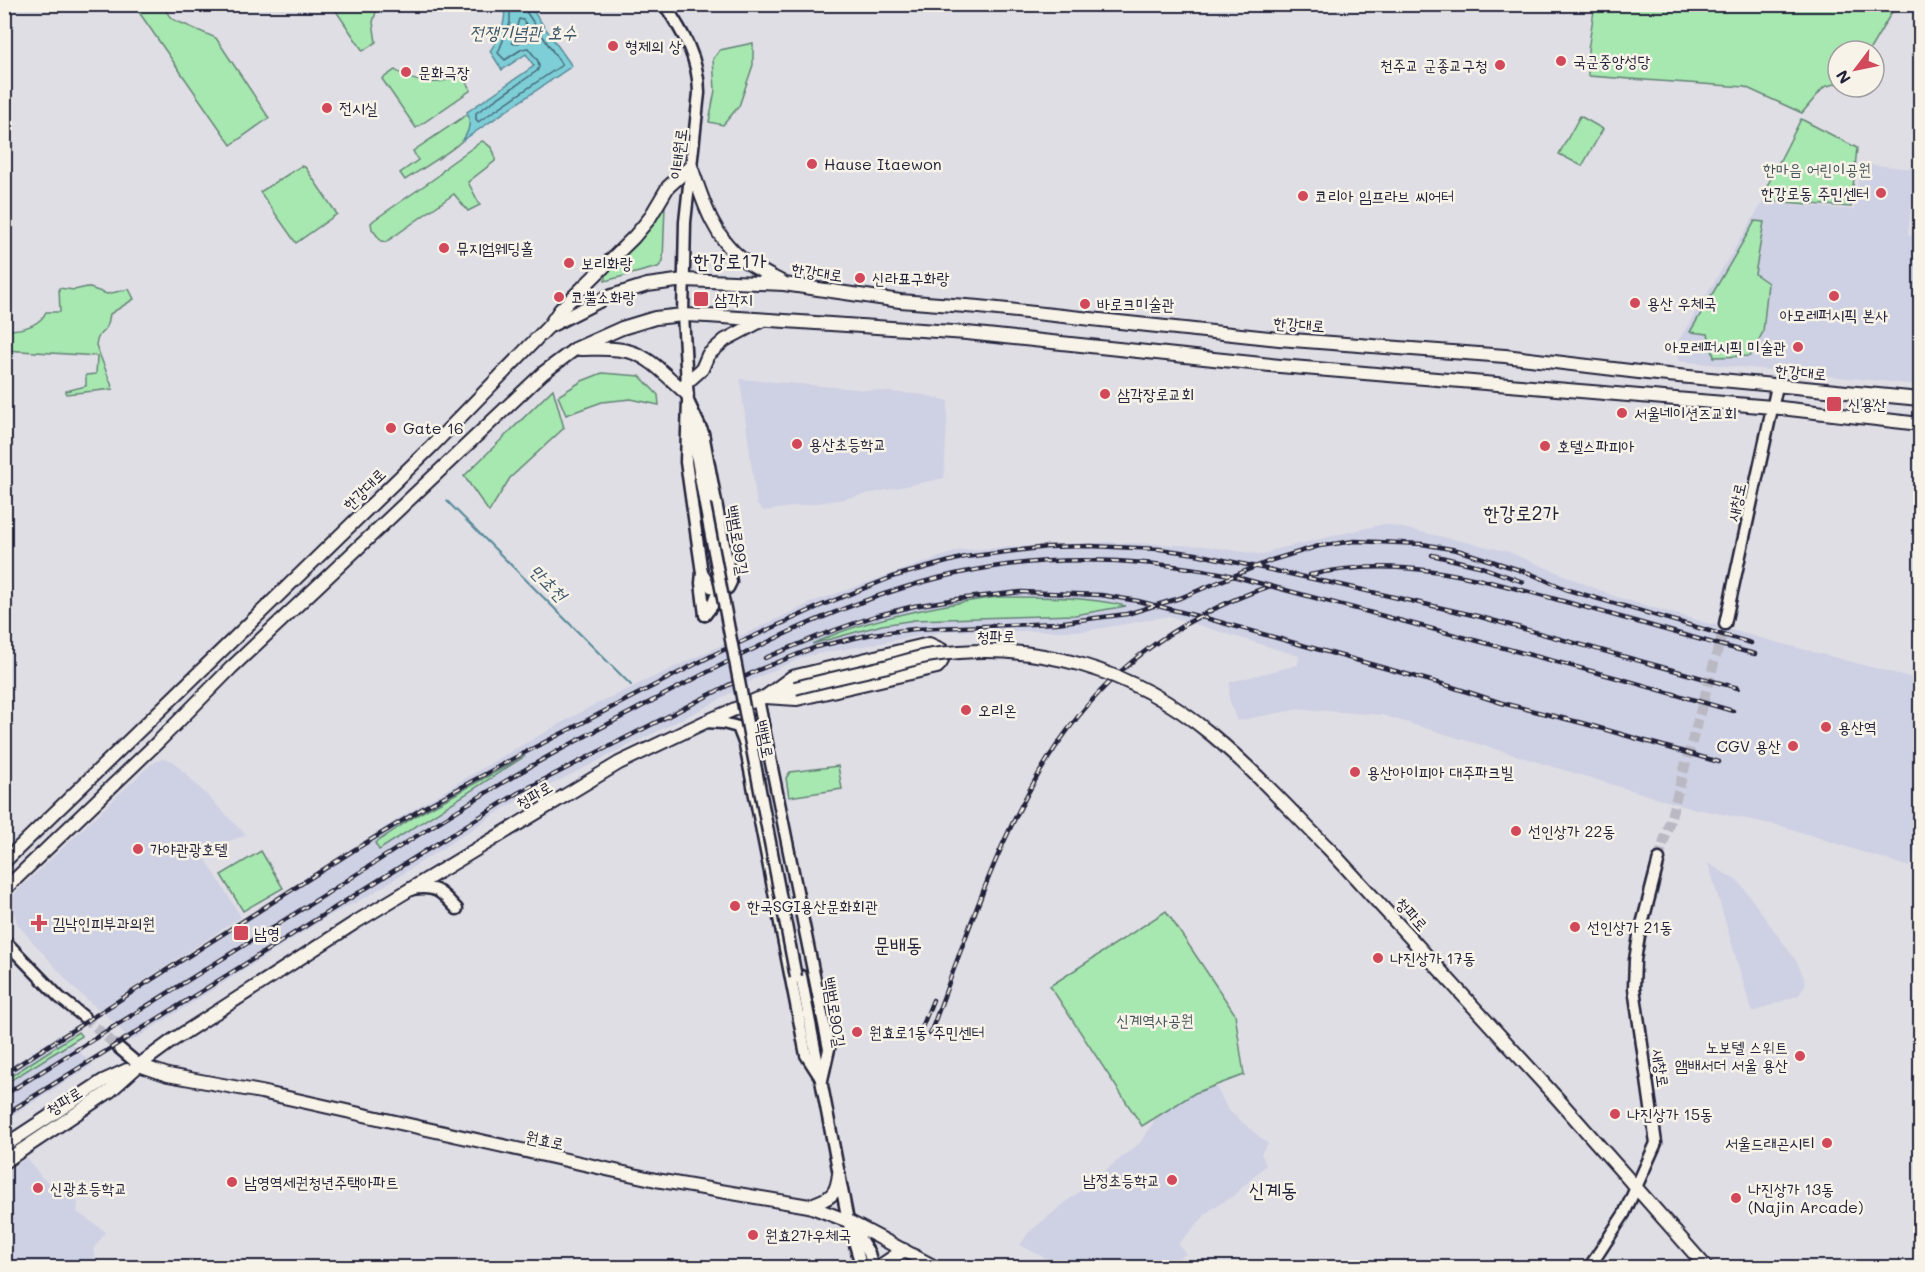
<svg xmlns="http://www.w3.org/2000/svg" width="1925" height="1272" font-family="Mali,'Poor Story',sans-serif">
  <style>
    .built { fill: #ced0e3 }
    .green { fill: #a7e7b0; stroke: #648476; stroke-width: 1.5 }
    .water { fill: #7dced6; stroke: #598998; stroke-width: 1.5 }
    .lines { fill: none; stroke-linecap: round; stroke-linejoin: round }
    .shore { stroke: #466779; stroke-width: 1.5 }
    .stream { stroke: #598998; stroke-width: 2 }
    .secondary-tunnel { stroke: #b9b8c3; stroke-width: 10; stroke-dasharray: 10 5; stroke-linecap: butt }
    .secondary-casing { stroke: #22223b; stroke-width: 15 }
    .primary-casing { stroke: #22223b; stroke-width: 16 }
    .secondary { stroke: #f7f3e8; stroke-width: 10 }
    .primary { stroke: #f7f3e8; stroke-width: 12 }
    .rail-casing { stroke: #22223b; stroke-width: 4.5 }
    .rail { stroke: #f7f3e8; stroke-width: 2; stroke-dasharray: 7; stroke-linecap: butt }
    .secondary-bridge-casing { stroke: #22223b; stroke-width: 15; stroke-linecap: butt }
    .primary-bridge-casing { stroke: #22223b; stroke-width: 16; stroke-linecap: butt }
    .secondary-bridge { stroke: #f7f3e8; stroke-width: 10 }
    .primary-bridge { stroke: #f7f3e8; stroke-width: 12 }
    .poi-dot { fill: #d1495b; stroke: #f7f3e8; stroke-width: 2 }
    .labels { text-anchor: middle; stroke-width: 5; stroke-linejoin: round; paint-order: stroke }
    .poi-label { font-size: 16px; fill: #22223b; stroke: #f7f3e8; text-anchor: start }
    .street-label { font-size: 16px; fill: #22223b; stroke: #f7f3e8 }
    .park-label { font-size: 16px; fill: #435358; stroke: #f7f3e8 }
    .water-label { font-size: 18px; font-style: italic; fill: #3d566a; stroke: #f7f3e8 }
    .quarter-label { font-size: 20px; fill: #22223b; stroke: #f7f3e8 }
  </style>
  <rect width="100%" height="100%" fill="#dfdee5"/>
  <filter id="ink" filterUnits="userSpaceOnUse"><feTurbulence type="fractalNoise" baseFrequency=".0167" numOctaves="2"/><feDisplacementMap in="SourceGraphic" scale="12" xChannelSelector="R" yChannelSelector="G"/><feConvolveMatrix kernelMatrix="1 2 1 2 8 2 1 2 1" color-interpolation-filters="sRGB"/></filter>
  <g filter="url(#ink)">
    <!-- built -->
    <g class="built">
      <polygon points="1861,164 1915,169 1908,235 1920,237 1920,385 1679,361 1674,348 1763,202 1854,210"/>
      <polygon points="740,379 925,395 948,401 944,478 838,500 764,511 757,505"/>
      <polygon points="1384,524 1506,551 1616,597 1742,633 1920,680 1920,851 1915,850 1909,867 1782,826 1687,807 1382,715 1299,709 1237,721 1229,699 1230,682 1298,665 1299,656 1169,616 1086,631 948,631 806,656 757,678 704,708 508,806 368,896 327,917 132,1041 102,1011 401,817 501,757 590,707 815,601 960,550 1105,542 1204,546 1264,555 1273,550"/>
      <polygon points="162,759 173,761 246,835 201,851 241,917 99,1010 74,988 18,925 13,910 13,895 151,764"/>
      <polygon points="1708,863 1740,883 1797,962 1806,983 1799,995 1752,1012"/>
      <polygon points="62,1033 92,1065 5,1120 5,1071"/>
      <polygon points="1215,1085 1228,1110 1268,1144 1261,1153 1266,1165 1232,1197 1211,1209 1178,1244 1186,1254 1162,1267 1063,1267 1020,1245 1029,1232 1141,1142 1157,1116 1195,1092"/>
      <polygon points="27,1158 42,1178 78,1202 77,1212 106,1232 93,1249 97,1267 5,1267 5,1172"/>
    </g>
    <!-- green -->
    <g class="green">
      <polygon points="1595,4 1896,4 1896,5 1869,51 1838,51 1838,83 1824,87 1802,113 1745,87 1588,76 1588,50"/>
      <polygon points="134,5 161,5 172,19 216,38 269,118 231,145"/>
      <polygon points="332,5 378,5 373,22 376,42 363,51"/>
      <polygon points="753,43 753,65 739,106 723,125 709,122 715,90 713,59 720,50"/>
      <path d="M395 70C415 84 438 87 460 74L471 90 416 128 382 79Z"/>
      <path d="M468 114C470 119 471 126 469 132 464 145 418 171 405 180L400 173 418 160 413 151Z"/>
      <polygon points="1580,116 1603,129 1582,166 1559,154"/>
      <polygon points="1801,119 1857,148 1851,207 1769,201 1765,190"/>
      <path d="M482 141C490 145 496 152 495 161L468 182 480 205 468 211 454 194 386 242 381 241 372 229 371 223 374 220 438 176 447 166Z"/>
      <polygon points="301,166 305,167 337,214 296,243 260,192"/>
      <polygon points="665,205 663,262 658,267 605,281 607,272 648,228"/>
      <polygon points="1755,221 1764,222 1755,274 1768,283 1763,332 1750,356 1714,357 1708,334 1690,332"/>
      <path d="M87 287 107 294 129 289 134 299 110 314C109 318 109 321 108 324 105 333 98 331 96 345L113 389 66 394V391L86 386V375L96 374 97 356 5 350V330C20 330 39 327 46 312H60L59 288 74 290Z"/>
      <polygon points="602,373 640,376 658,395 659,405 631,399 602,402 566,415 558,396 582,381"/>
      <polygon points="553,389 564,428 510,478 489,512 464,476"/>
      <path d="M998 597C1042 597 1083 596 1126 606L1075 615 915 620 882 625 812 644C866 618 939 605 998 597Z"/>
      <polygon points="525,756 379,850 375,843 417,815"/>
      <polygon points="838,766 842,789 789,797 786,778 790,772"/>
      <polygon points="261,851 283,888 243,911 221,875"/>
      <polygon points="1166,911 1235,1014 1244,1075 1195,1093 1142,1126 1050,986"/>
      <polygon points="78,1032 82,1036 5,1084 5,1080"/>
    </g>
    <!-- water -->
    <path class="water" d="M504 5H529L572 66 462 141C469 132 472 123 467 112L534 66 526 54 502 70 490 51C500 37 507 22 504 5Z"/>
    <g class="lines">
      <!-- shore -->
      <g class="shore">
        <polyline points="510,4 510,23 498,53 505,60 522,49 528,48 538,61 539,67 537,71 476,113 476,119 478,122 562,65 525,10 524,4"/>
        <polygon points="519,19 523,20 535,37 534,41 523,41 515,44 512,43"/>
      </g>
      <!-- stream -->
      <polyline class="stream" points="447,501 631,685"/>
      <!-- secondary-tunnel -->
      <g class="secondary-tunnel">
        <polyline points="1659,859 1725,624"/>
        <polyline points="84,1017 119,1048"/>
      </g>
      <!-- secondary casing -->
      <g class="secondary-casing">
        <g id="secondary">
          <path d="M664 4C683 32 699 59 699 93L685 222 683 315 688 401 686 462 702 573 711 587 722 591 728 588 731 582 703 433 688 401"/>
          <polyline points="692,419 709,498"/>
          <polyline points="692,431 705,505"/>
          <polyline points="702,573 701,583 705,615"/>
          <polyline points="705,615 712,606 718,590"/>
          <polyline points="1725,624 1777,386"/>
          <polyline points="758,699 829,1049 822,1080"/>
          <polyline points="705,722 723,723 738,727 745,745 806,1055 822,1080"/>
          <path d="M412 889C437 885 441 892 457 909"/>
          <polyline points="4,940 59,997 84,1017"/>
          <polyline points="801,976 848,1221 862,1268"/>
          <polyline points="119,1048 139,1065"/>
          <polyline points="857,1234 869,1253 873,1268"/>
          <polyline points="1589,1268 1624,1214 1656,1143 1634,988 1635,960 1639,936 1659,859"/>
        </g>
      </g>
      <!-- primary casing -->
      <g class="primary-casing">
        <g id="primary">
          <path d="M549 326 560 310 634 237 649 219 668 187 691 166C702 198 713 237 742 259 754 268 769 275 782 282"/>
          <path d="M580 349C596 349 615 347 631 352 652 358 670 380 687 394"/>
          <polyline points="685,384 702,369 708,355 725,340 761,321"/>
          <path d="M929 644 942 650C943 658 943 662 937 667L797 699 765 697 792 677Z"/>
          <polyline points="1330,850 1557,1098 1707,1268"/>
          <polyline points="4,862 431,447 548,327 605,298 647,285 684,280 784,284 900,301 979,307 1279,339 1505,356 1647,373 1920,399"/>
          <polyline points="4,890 159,741 231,668 543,373 575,349 622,328 655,318 683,315 708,316 967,333 1280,366 1772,407 1920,424"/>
          <polyline points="139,1065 168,1075 261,1092 656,1180 809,1206 848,1221 937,1268"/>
          <polyline points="4,1146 103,1081 127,1070"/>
          <polyline points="4,1162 110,1091 139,1065 173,1040 356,922 619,763 705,722 758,699 795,688"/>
          <path d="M809 1206C830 1197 836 1198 839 1174"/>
          <polyline points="877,1268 904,1250"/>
        </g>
      </g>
      <!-- secondary -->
      <use href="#secondary" class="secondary"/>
      <!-- primary -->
      <use href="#primary" class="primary"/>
      <!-- rail casing -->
      <g class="rail-casing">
        <g id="rail">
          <polyline points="1432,555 1479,566 1523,582"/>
          <path d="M1310 575C1397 554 1482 579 1566 602 1629 619 1691 638 1755 654"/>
          <polyline points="765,658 821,635 875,616 914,606 957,599 1021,592 1101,595 1138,601 1209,619 1449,686 1502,703 1582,723 1719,762"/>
          <polyline points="921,1030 933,1000"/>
          <path d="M930 1034C1004 836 1048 662 1270 586"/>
          <polyline points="4,1074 354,850 425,807 520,755 717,653 820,606 895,576 965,557 1047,547 1091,546 1159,549 1196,554 1341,585 1477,616 1738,688"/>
          <path d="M4 1095C111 1029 217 962 323 896 390 853 457 809 526 769 567 745 610 723 652 701 749 650 851 596 960 573 1047 554 1137 558 1225 574L1625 680 1733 711"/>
          <polyline points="4,1115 518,793 758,670 816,647 872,634 915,629 1056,623 1127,614 1180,598 1272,560 1319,546 1355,541 1422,544 1457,550 1529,573 1568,590 1751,643"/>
        </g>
      </g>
      <!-- rail -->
      <use href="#rail" class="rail"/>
      <!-- secondary-bridge casing -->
      <g class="secondary-bridge-casing">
        <polyline id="secondary-bridge" points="705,505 796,977"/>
      </g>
      <!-- primary-bridge casing -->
      <g class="primary-bridge-casing">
        <path id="primary-bridge" d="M795 688C826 680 857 673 888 666 903 662 918 657 933 655 1035 640 1133 669 1212 735 1254 770 1291 811 1330 850"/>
      </g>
      <!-- secondary-bridge -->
      <use href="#secondary-bridge" class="secondary-bridge"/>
      <!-- primary-bridge -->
      <use href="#primary-bridge" class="primary-bridge"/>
    </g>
  </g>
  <!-- markers -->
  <g class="poi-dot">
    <circle cx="613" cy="46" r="6"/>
    <circle cx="1561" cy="61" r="6"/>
    <circle cx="1500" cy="65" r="6"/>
    <circle cx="406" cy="72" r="6"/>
    <circle cx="327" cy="108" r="6"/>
    <circle cx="812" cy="164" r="6"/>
    <circle cx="1881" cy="193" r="6"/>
    <circle cx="1303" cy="196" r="6"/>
    <circle cx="444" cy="248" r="6"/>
    <circle cx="569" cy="263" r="6"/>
    <circle cx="860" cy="278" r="6"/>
    <circle cx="1834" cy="296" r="6"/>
    <circle cx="559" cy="297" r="6"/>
    <rect x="693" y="291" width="16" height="16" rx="3"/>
    <circle cx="1635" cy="303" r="6"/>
    <circle cx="1085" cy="304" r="6"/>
    <circle cx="1798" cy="347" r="6"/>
    <circle cx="1105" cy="394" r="6"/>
    <rect x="1826" y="396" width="16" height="16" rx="3"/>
    <circle cx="1622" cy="413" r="6"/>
    <circle cx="391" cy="428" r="6"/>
    <circle cx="797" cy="444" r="6"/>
    <circle cx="1545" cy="446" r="6"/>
    <circle cx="966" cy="710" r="6"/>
    <circle cx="1826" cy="727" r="6"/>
    <circle cx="1793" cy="746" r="6"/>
    <circle cx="1355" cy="772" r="6"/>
    <circle cx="1516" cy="831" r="6"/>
    <circle cx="138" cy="849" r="6"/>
    <circle cx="735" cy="906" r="6"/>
    <path d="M36 914h6v6h6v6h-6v6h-6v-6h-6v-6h6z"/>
    <circle cx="1575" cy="927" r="6"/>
    <rect x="233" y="925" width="16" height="16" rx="3"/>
    <circle cx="1378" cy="958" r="6"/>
    <circle cx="857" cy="1032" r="6"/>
    <circle cx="1800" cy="1056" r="6"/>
    <circle cx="1615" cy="1114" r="6"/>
    <circle cx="1827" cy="1143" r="6"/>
    <circle cx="1172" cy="1180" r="6"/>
    <circle cx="232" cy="1182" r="6"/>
    <circle cx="38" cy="1188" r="6"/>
    <circle cx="1736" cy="1198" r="6"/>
    <circle cx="753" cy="1235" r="6"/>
  </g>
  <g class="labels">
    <!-- poi labels -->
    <g class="poi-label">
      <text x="625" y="52">형제의 상</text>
      <text x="1573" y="67">국군중앙성당</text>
      <text x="1488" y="71" text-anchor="end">천주교 군종교구청</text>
      <text x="418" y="78">문화극장</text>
      <text x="339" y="114">전시실</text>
      <text x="824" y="170">Hause Itaewon</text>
      <text x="1869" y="199" text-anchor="end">한강로동 주민센터</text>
      <text x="1315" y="202">코리아 임프라브 씨어터</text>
      <text x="456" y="254">뮤지엄웨딩홀</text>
      <text x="581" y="269">보리화랑</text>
      <text x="872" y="284">신라표구화랑</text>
      <text x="571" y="303">코뿔소화랑</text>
      <text x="714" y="305">삼각지</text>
      <text x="1647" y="309">용산 우체국</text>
      <text x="1097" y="310">바로크미술관</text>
      <text x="1834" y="321" text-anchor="middle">아모레퍼시픽 본사</text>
      <text x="1786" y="353" text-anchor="end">아모레퍼시픽 미술관</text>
      <text x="1117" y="400">삼각장로교회</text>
      <text x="1848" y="410">신용산</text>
      <text x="1634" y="419">서울네이션즈교회</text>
      <text x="403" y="434">Gate 16</text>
      <text x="809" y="450">용산초등학교</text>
      <text x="1557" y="452">호텔스파피아</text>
      <text x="978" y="716">오리온</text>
      <text x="1838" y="733">용산역</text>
      <text x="1781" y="752" text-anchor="end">CGV 용산</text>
      <text x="1367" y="778">용산아이피아 대주파크빌</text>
      <text x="1528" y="837">선인상가 22동</text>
      <text x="150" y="855">가야관광호텔</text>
      <text x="747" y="912">한국SGI용산문화회관</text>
      <text x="52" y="929">김낙인피부과의원</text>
      <text x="1587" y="933">선인상가 21동</text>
      <text x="254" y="939">남영</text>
      <text x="1390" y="964">나진상가 17동</text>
      <text x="869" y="1038">원효로1동 주민센터</text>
      <text x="1788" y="1053" text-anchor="end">노보텔 스위트<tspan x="1788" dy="18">앰배서더 서울 용산</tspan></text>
      <text x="1627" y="1120">나진상가 15동</text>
      <text x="1815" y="1149" text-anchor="end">서울드래곤시티</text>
      <text x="1160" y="1186" text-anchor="end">남정초등학교</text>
      <text x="244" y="1188">남영역세권청년주택아파트</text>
      <text x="50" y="1194">신광초등학교</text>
      <text x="1748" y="1195">나진상가 13동<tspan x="1748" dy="18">(Najin Arcade)</tspan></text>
      <text x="765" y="1241">원효2가우체국</text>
    </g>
    <!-- street labels -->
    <g class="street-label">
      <text transform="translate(678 154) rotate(-83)" y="6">이태원로</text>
      <text transform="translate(817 272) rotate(8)" y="6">한강대로</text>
      <text transform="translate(1299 324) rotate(4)" y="6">한강대로</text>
      <text transform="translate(1801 372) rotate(5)" y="6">한강대로</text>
      <text transform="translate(364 489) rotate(-44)" y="6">한강대로</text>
      <text transform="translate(1736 502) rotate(-78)" y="6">새창로</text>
      <text transform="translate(738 540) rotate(81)" y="6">백범로99길</text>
      <text x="996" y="642">청파로</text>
      <text transform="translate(765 739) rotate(79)" y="6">백범로</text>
      <text transform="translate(534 795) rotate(-31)" y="6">청파로</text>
      <text transform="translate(1412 914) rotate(48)" y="6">청파로</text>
      <text transform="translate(835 1012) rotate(81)" y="6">백범로90길</text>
      <text transform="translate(1661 1068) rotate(82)" y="6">새창로</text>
      <text transform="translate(64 1101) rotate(-33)" y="6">청파로</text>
      <text transform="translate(545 1140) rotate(12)" y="6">원효로</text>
    </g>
    <!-- park labels -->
    <g class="park-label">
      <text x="1817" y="175">한마음 어린이공원</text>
      <text x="1155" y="1026">신계역사공원</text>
    </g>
    <!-- water labels -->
    <g class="water-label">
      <text x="523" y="39">전쟁기념관 호수</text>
      <text transform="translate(548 583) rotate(45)" y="6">만초천</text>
    </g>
    <!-- quarter labels -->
    <g class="quarter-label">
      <text x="730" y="268">한강로1가</text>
      <text x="1521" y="520">한강로2가</text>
      <text x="898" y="952">문배동</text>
      <text x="1273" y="1197">신계동</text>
    </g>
  </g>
  <!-- margin -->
  <rect width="1925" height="1272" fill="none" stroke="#f7f3e8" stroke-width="24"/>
  <rect x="12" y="12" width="1901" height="1248" fill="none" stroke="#22223b" stroke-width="2" filter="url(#ink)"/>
  <!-- north arrow -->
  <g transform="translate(1856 69) rotate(238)"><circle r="28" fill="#f7f3e8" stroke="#a29fa3" stroke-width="1.5"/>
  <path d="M0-4.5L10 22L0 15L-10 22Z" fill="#d1495b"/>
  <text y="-9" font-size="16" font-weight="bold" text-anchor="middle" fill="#22223b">N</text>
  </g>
</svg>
